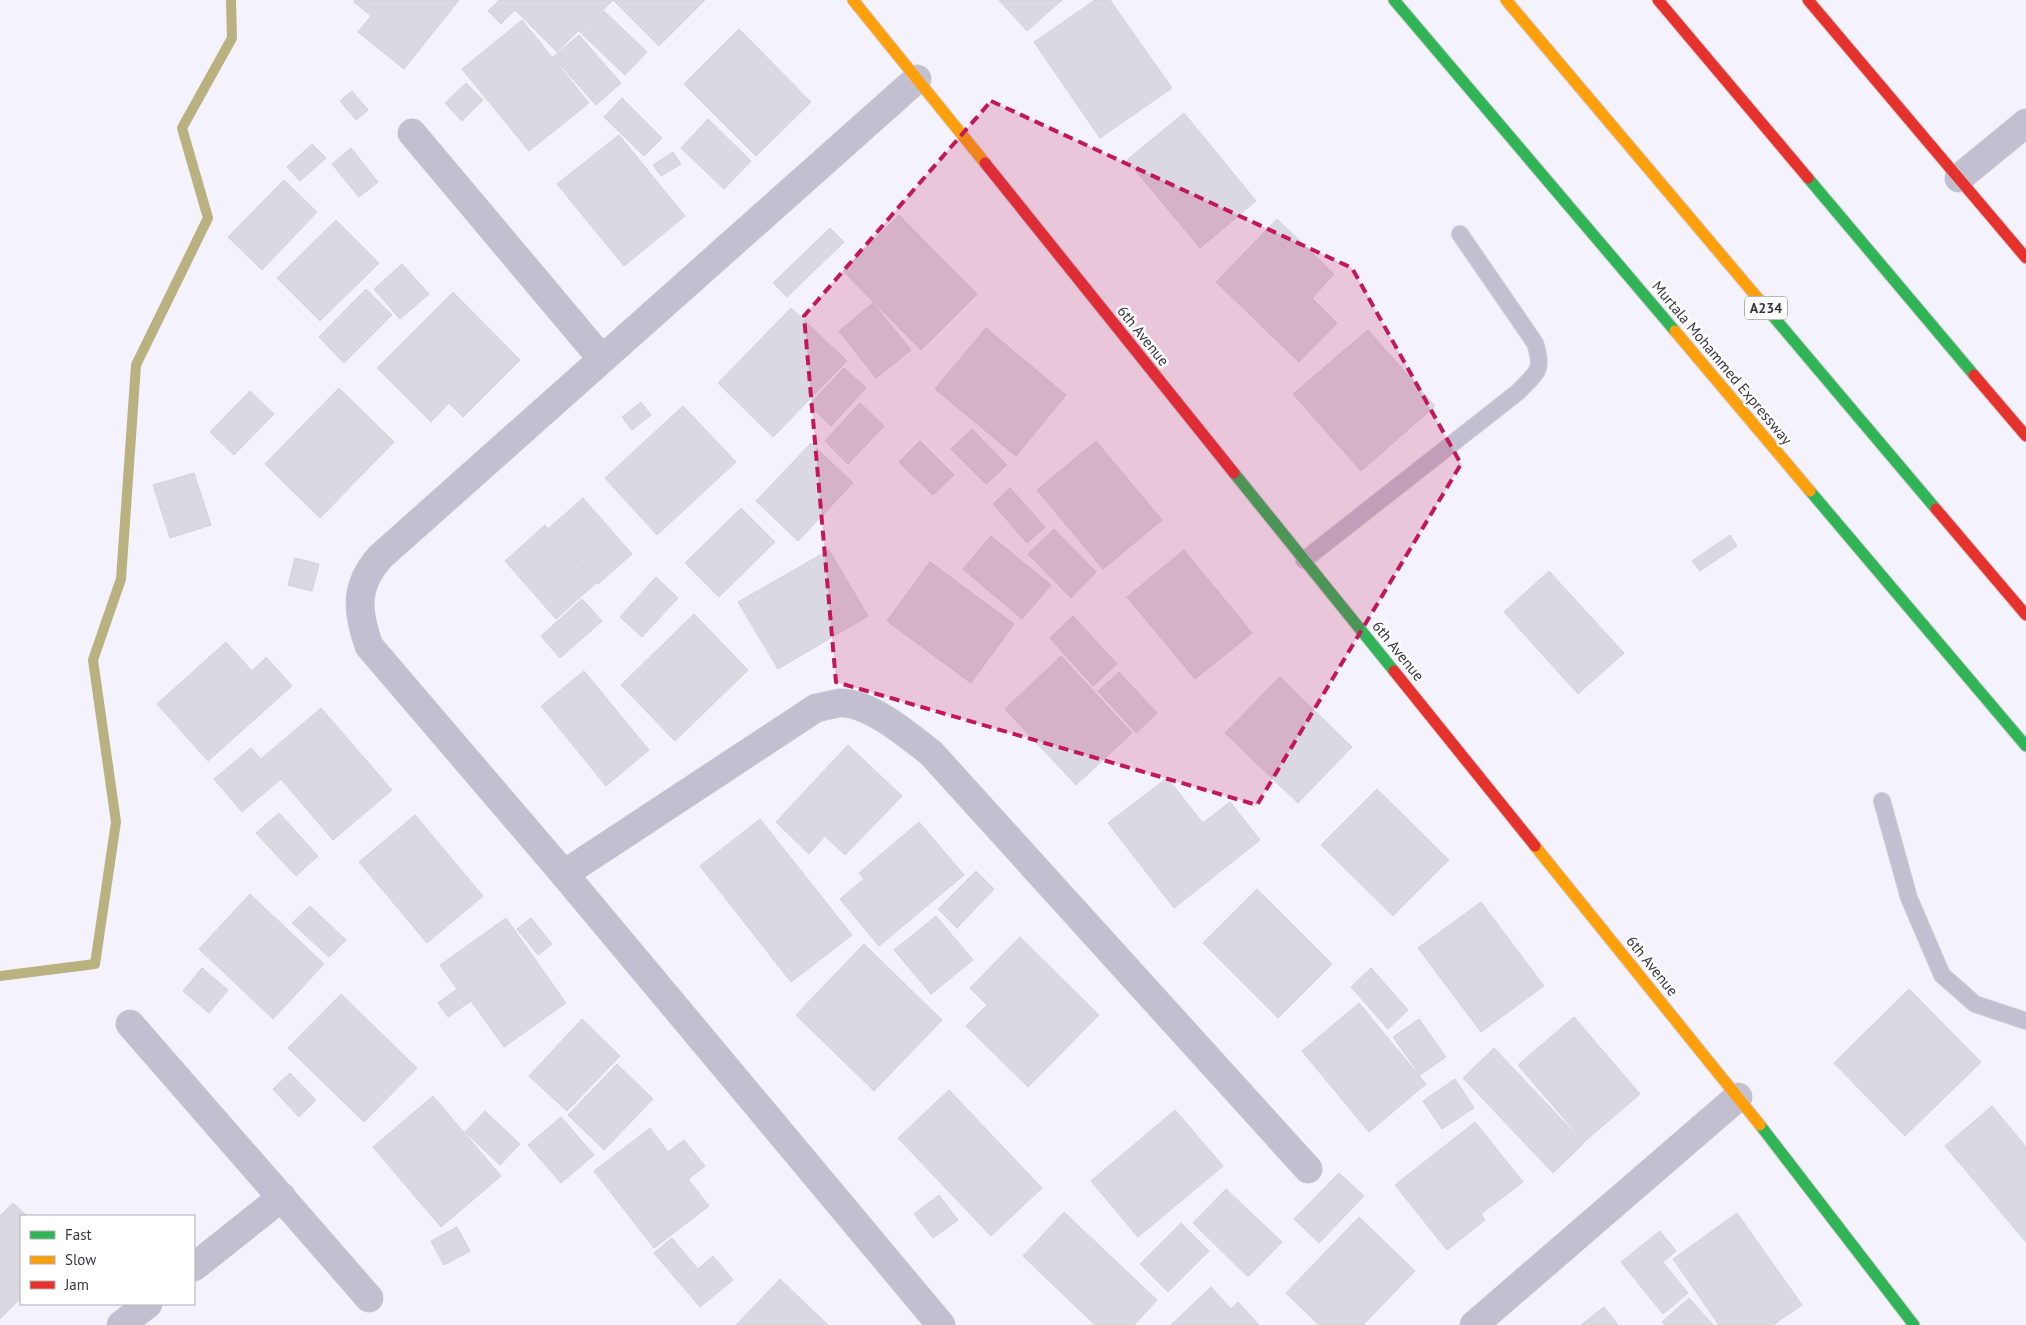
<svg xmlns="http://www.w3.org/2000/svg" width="2026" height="1325" font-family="'PT Sans',sans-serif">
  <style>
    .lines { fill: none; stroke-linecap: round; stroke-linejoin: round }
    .stream { stroke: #bab180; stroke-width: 10 }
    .building { fill: #dad9e2; stroke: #d3d2db }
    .lane-casing { stroke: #cfcdd5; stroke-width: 18 }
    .street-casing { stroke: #cfcdd5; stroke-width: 29 }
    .fast-casing { stroke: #cfcdd5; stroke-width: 13 }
    .slow-casing { stroke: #cfcdd5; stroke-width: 13 }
    .jam-casing { stroke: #cfcdd5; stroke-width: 13 }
    .lane { stroke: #c2c0d0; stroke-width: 16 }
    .street { stroke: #c2c0d0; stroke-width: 28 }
    .fast { stroke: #30b455; stroke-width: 11 }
    .slow { stroke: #ff9f0a; stroke-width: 11 }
    .jam { stroke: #e5322d; stroke-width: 11 }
    .marked { fill: #c2185b; fill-opacity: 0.2; stroke: #c2185b; stroke-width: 4; stroke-dasharray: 10 6; stroke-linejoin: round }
    .labels { text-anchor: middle; stroke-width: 5; stroke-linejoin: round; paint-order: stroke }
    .shield { fill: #fff; stroke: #727278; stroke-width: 1 }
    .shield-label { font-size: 14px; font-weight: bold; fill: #36353e }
    .street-label { font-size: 15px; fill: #36353e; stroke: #fff }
  </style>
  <rect width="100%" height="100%" fill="#f4f2fc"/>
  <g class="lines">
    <!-- stream -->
    <polyline class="stream" points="0,976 95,964 116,822 93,660 121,579 136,365 208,218 182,128 232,38 231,0"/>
  </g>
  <!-- building -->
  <g class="building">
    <polygon points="355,0 459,0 404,69 358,32 371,16 354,2"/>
    <polygon points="499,0 705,0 659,46 613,0 581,33 578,31 557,52 515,10 501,24 488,11"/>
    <polygon points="999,0 1062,0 1027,31"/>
    <polygon points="1095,0 1110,0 1172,88 1100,138 1034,42"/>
    <polygon points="604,11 647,52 625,75 582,34"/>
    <polygon points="522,20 589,103 529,151 462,69"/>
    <polygon points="739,29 811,102 756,156 684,84"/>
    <polygon points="579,35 621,83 596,105 553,57"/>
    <polygon points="466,83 483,100 462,121 445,103"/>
    <polygon points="352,91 368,110 356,120 340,101"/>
    <polygon points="622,98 662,138 644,156 604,117"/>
    <polygon points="1184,113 1256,201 1200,248 1127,160"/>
    <polygon points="708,119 751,161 724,189 681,148"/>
    <polygon points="619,135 685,216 624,266 557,184"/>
    <polygon points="312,144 326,158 300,181 287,167"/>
    <polygon points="351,148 378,182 359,197 332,164"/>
    <polygon points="673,152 681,164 661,176 653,165"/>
    <polygon points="284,180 317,212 262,270 228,237"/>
    <polygon points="899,215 977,294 921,350 843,271"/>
    <polygon points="1277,219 1334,274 1312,298 1337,323 1299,362 1216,282"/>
    <polygon points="336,220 379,263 320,321 277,278"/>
    <polygon points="830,228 844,242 787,297 773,283"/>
    <polygon points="402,264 429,294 400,319 374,289"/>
    <polygon points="366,289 392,315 344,363 319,337"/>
    <polygon points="453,292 520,360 463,417 449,403 431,422 377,368"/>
    <polygon points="873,303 911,350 876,378 839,331"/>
    <polygon points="791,308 847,361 773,437 718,383"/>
    <polygon points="986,328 1066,395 1016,456 935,389"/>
    <polygon points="1368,330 1435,406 1361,471 1293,394"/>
    <polygon points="844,368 866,388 831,426 809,405"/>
    <polygon points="339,388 394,442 320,518 265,464"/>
    <polygon points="250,391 274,414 234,455 210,432"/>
    <polygon points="641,402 651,415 632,430 622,417"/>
    <polygon points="860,403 884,426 848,464 825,441"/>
    <polygon points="683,406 736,462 657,535 605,478"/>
    <polygon points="972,429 1007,465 986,484 951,449"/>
    <polygon points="920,441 954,475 933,495 899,462"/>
    <polygon points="1096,441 1162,520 1103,569 1037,490"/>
    <polygon points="811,443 853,483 798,541 756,501"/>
    <polygon points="194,473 211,525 170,538 153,485"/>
    <polygon points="1010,488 1045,527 1027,543 993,504"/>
    <polygon points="583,498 632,554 598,584 549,528"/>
    <polygon points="741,508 775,542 719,597 685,563"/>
    <polygon points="545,525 596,583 556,619 505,561"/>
    <polygon points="1054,529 1096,572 1071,598 1028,554"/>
    <polygon points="1730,535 1737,546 1700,571 1692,561"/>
    <polygon points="991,536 1051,585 1022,619 963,569"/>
    <polygon points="829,550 868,616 778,669 738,602"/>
    <polygon points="1184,550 1252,633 1195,679 1127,597"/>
    <polygon points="295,558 319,564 312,591 288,585"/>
    <polygon points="930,562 1014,624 971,683 887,621"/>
    <polygon points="1549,571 1624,653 1578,694 1504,612"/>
    <polygon points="656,577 678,598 642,637 620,617"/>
    <polygon points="582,599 602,621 560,658 541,636"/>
    <polygon points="694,614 748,670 675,741 621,685"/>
    <polygon points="1073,616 1117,664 1093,686 1050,638"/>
    <polygon points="226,642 252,671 266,657 292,686 208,761 157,704"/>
    <polygon points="1061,656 1132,733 1076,785 1005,709"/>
    <polygon points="584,671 649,750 606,786 541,706"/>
    <polygon points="1119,672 1157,713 1136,733 1098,691"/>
    <polygon points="1280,677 1352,747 1298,803 1225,733"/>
    <polygon points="321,708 392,790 333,840 281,779 242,812 214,779 251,748 261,759"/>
    <polygon points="848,745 902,796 845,855 825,836 809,854 776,822"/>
    <polygon points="1167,778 1203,823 1230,802 1260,840 1174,908 1108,823"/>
    <polygon points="1377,789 1449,860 1393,916 1321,845"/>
    <polygon points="279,813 318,856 296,876 256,833"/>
    <polygon points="415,815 483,896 427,943 359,862"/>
    <polygon points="760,819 852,935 791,982 700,866"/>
    <polygon points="919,822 964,875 879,946 840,899 864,879 859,873"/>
    <polygon points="976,871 994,889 957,928 938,909"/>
    <polygon points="1257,889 1332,964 1278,1018 1203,943"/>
    <polygon points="250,894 324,964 273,1019 199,949"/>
    <polygon points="1481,902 1544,986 1481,1032 1418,948"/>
    <polygon points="310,906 346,940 329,957 292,923"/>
    <polygon points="936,916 973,960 931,994 894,950"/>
    <polygon points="506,918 566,1003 504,1047 471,1001 448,1017 438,1003 457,989 440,965"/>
    <polygon points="531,918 552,944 538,955 517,929"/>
    <polygon points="1020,937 1099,1015 1028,1087 966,1026 987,1005 970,988"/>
    <polygon points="864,944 942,1020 874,1091 796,1015"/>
    <polygon points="202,968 228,990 209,1013 183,991"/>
    <polygon points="1371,968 1408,1010 1388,1029 1351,987"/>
    <polygon points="1909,989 1981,1062 1905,1136 1834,1063"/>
    <polygon points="341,994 417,1068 364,1122 288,1048"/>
    <polygon points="1359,1003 1426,1084 1369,1132 1302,1051"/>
    <polygon points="1574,1017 1640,1094 1584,1142 1518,1065"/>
    <polygon points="582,1019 620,1056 567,1111 529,1076"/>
    <polygon points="1419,1019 1446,1057 1420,1075 1393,1037"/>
    <polygon points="1494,1048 1584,1143 1553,1173 1463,1078"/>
    <polygon points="617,1064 653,1099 604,1150 568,1115"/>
    <polygon points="290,1073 316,1100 299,1117 273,1089"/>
    <polygon points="1455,1079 1474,1108 1442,1129 1423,1101"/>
    <polygon points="949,1090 1042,1188 991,1236 898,1138"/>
    <polygon points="433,1096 501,1176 441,1227 373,1147"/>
    <polygon points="1992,1106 2026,1147 2026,1242 1945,1146"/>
    <polygon points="1175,1110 1223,1166 1138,1237 1091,1181"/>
    <polygon points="485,1111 520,1144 500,1165 465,1132"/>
    <polygon points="561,1117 594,1155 561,1183 528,1145"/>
    <polygon points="1475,1122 1523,1182 1481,1214 1485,1220 1447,1250 1395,1185"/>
    <polygon points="650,1128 668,1152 684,1140 705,1166 688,1179 709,1206 654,1248 594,1171"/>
    <polygon points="1339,1173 1364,1196 1319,1243 1294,1219"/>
    <polygon points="1226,1189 1282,1242 1248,1277 1193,1223"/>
    <polygon points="939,1195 958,1220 933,1238 914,1214"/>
    <polygon points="13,1203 27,1216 21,1216 21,1298 0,1319 0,1216"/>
    <polygon points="1064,1212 1157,1300 1134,1325 1095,1325 1023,1256"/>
    <polygon points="1737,1213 1802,1305 1773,1325 1719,1325 1673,1259"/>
    <polygon points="1359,1217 1415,1271 1363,1325 1319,1325 1286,1293"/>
    <polygon points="1181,1223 1209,1251 1168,1292 1140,1264"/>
    <polygon points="457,1227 470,1251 444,1265 431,1241"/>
    <polygon points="1660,1231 1676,1251 1663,1262 1688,1293 1663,1314 1621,1262"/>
    <polygon points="672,1238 698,1269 713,1256 733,1280 700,1307 654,1253"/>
    <polygon points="780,1279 828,1325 736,1325"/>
    <polygon points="1211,1287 1231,1309 1238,1302 1259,1325 1171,1325"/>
    <polygon points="1689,1298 1713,1325 1665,1325 1662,1322"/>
    <polygon points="1604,1307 1618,1325 1581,1325"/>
  </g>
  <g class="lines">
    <!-- lane casing -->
    <g class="lane-casing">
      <g id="lane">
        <path d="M1304 560 1518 392C1537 372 1544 371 1535 343L1460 234"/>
        <polyline points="1882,801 1909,898 1942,975 1975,1004 2026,1021"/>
      </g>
    </g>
    <!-- street casing -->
    <g class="street-casing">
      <g id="street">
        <path d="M917 79 380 557C354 586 357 612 369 646L564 874 941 1325"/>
        <polyline points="412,133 602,359"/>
        <polyline points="1959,178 2026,123"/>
        <path d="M564 874 816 708C824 707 832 704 839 703 868 701 909 736 931 753L1308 1169"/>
        <polyline points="130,1024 369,1298"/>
        <polyline points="194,1267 282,1197"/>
        <polyline points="121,1325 148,1304"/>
        <polyline points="1474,1325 1738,1097"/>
      </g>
    </g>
    <!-- fast casing -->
    <g class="fast-casing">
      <g id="fast">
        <polyline points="1394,0 1675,331"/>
        <polyline points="1808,178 1974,375"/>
        <polyline points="1772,315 1936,509"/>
        <polyline points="1234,473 1394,671"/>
        <polyline points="1810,491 2026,746"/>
        <polyline points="1760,1125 1914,1325"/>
      </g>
    </g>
    <!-- slow casing -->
    <g class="slow-casing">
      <g id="slow">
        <polyline points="853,0 985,163"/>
        <polyline points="1506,0 1772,315"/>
        <polyline points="1675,331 1810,491"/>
        <polyline points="1535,846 1760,1125"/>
      </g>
    </g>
    <!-- jam casing -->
    <g class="jam-casing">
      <g id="jam">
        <polyline points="1658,0 1808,178"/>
        <polyline points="1808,0 2026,258"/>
        <polyline points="985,163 1234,473"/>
        <polyline points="1974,375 2026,436"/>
        <polyline points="1936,509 2026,615"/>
        <polyline points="1394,671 1535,846"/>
      </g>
    </g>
    <!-- lane -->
    <use href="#lane" class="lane"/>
    <!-- street -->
    <use href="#street" class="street"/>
    <!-- fast -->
    <use href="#fast" class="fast"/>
    <!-- slow -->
    <use href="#slow" class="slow"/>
    <!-- jam -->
    <use href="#jam" class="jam"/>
  </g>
  <!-- marked area -->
  <path class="marked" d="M991 101 1352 268 1461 464 1257 805 836 682 804 316Z"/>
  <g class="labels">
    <!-- shield labels -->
    <rect class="shield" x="1745" y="296.5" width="42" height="23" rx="4"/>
    <g class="shield-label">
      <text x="1766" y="313">A234</text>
    </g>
    <!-- street labels -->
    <g class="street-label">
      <text transform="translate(1143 336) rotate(51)" y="5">6th Avenue</text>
      <text transform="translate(1722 363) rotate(50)" y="5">Murtala Mohammed Expressway</text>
      <text transform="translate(1398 651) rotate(51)" y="5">6th Avenue</text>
      <text transform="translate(1652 966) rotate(51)" y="5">6th Avenue</text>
    </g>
  </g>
  <!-- legend -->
  <rect x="20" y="1215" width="175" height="90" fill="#ffffff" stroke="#afaeb2"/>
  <rect x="30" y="1231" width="25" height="8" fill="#30b455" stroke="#afaeb2"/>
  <text x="65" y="1240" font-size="15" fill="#36353e">Fast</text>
  <rect x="30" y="1256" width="25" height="8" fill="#ff9f0a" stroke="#afaeb2"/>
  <text x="65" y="1265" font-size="15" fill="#36353e">Slow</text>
  <rect x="30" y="1281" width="25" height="8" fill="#e5322d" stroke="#afaeb2"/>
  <text x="65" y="1290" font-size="15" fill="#36353e">Jam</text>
</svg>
